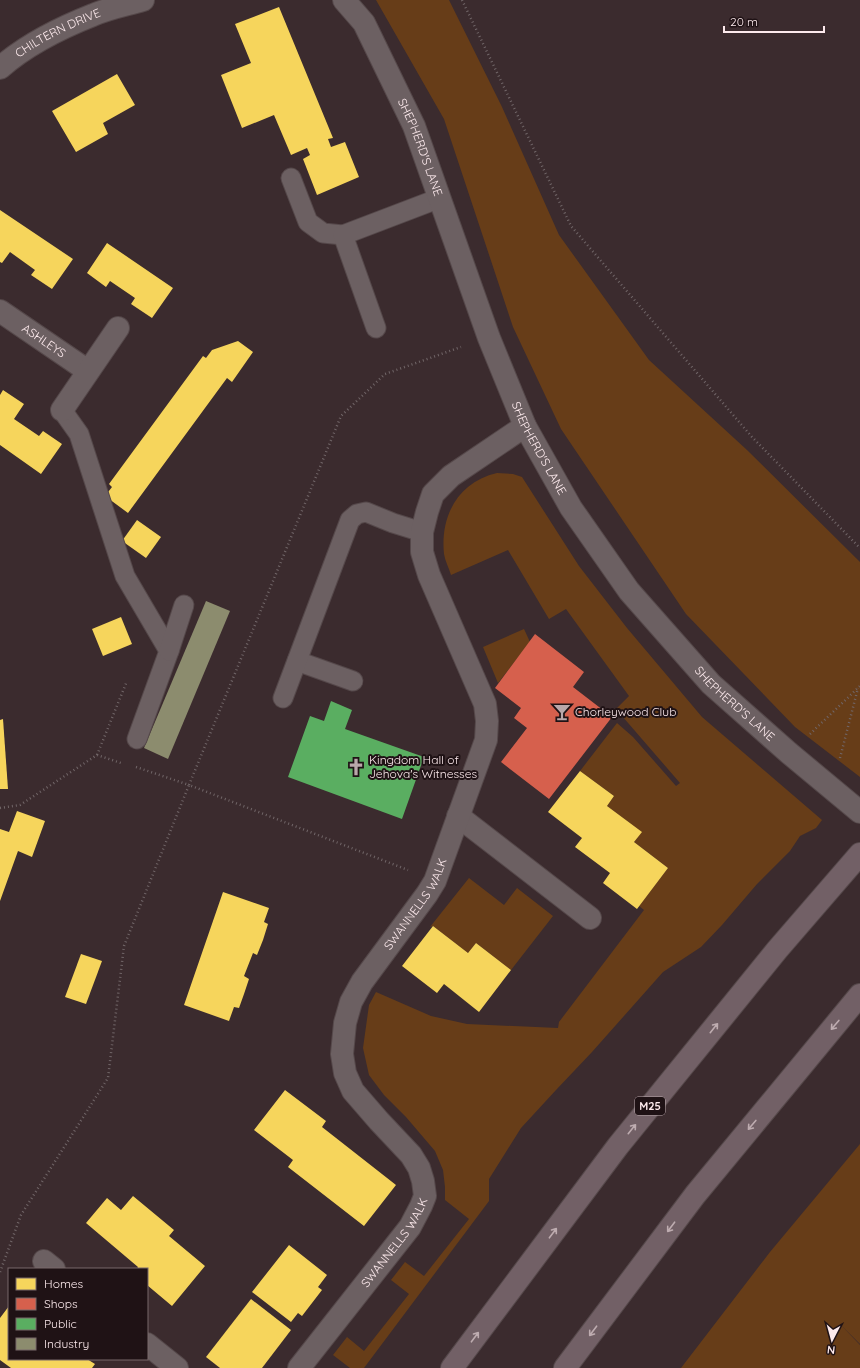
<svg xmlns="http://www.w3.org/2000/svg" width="860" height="1368" font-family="Quicksand,sans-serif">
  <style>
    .green { fill: #673d18 }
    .homes { fill: #f6d55c }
    .shops { fill: #d6604d }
    .public { fill: #5aae61 }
    .industry { fill: #8c8c6e }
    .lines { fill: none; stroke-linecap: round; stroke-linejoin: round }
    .lane-casing { stroke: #55484a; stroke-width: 21 }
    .street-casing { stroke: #55484a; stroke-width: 24 }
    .highway-casing { stroke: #55484a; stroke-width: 24 }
    .path { stroke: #716668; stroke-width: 2.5; stroke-dasharray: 1 3; stroke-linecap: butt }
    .lane { stroke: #6c6062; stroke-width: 19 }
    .street { stroke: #6c6062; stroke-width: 22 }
    .highway { stroke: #726066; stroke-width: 22 }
    .oneway { stroke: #beacb0 }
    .labels { text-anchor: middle; stroke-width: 4; stroke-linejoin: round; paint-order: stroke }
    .shield { fill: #1f1215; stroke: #baa9ac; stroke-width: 1 }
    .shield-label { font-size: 11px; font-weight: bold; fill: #fdeaed }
    .street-label { font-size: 12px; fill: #fdeaed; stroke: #1f1215 }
    .poi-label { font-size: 12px; fill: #fdeaed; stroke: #1f1215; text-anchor: start }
  </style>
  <rect width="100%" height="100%" fill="#3b2b2e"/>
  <!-- green -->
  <g class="green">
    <polygon points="376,0 449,0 502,107 559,235 649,360 747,450 860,562 860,777 795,727 686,614 561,429 513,327 444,119"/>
    <path d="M497 473 513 474 522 477 579 566 627 628 702 717 822 820 816 828 800 836 790 851 757 884 722 925 701 947 663 972 592 1052 556 1090 521 1128 489 1179V1201L364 1368H350L333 1355 347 1337 364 1351 409 1294 391 1280 405 1262 424 1276 469 1219 445 1200V1187L443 1170 435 1151 406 1117 384 1095 369 1075 363 1048 369 1005 376 992 431 1016 467 1024 558 1028 559 1022 644 910 639 906 668 868 634 842 641 832 607 806 614 796 580 771 617 723 633 737 676 786 680 783 616 709 629 696 566 609 549 619 508 550 451 575C449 568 445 561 444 554 440 516 458 482 497 473Z"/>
    <polygon points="524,629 530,642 498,683 483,647"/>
    <polygon points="469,878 504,905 517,888 553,916 511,970 476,943 468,953 433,926 430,927"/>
    <polygon points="860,1144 860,1344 840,1324 860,1345 860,1368 681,1368 770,1252"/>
  </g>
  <!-- homes -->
  <g class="homes">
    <polygon points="279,7 333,138 328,139 331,147 345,142 359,177 317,195 303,159 310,155 307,148 291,155 274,115 242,128 221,75 251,63 235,24"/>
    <polygon points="117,74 135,105 103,123 108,134 76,152 52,111"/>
    <polygon points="0,210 73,259 52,289 31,275 35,270 10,252 2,263 0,262"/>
    <polygon points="107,243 173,288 152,318 131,304 135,298 110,281 106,287 87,273"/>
    <polygon points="238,341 253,352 232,382 227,378 128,513 105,496 112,487 109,484 203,356 206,358 212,350"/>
    <polygon points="3,390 24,404 14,419 39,436 43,431 62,444 41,474 0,445 0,395"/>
    <polygon points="137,520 161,537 146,558 122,541"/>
    <polygon points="121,617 132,644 103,656 92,629"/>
    <polygon points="3,719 8,789 0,789 0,720"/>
    <polygon points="580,771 614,796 607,806 642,832 634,842 668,868 637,909 603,883 610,873 575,847 582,838 548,812"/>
    <polygon points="17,811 45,821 32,857 18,851 0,901 0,829 9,832"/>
    <polygon points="223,892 269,908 264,922 268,924 263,940 257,955 253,953 244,976 249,979 244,994 239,1008 234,1007 229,1021 184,1005"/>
    <polygon points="433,926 468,953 476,943 511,970 479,1012 444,984 437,993 402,966"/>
    <polygon points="81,954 102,961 86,1004 65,997"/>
    <polygon points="285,1090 326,1121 322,1127 396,1185 364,1226 288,1167 293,1160 254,1130"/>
    <polygon points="133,1196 174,1230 169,1236 205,1266 172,1306 147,1285 147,1269 137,1269 138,1267 86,1223 107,1198 121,1210"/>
    <polygon points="289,1245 327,1275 318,1287 322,1290 302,1316 298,1313 291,1322 252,1292"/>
    <polygon points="251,1299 291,1330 262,1368 220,1368 206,1357"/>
    <polygon points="9,1306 9,1359 87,1359 95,1364 92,1368 11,1368 0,1360 0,1318"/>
  </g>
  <!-- shops -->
  <polygon class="shops" points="535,634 584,672 573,687 612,717 549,799 501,762 527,728 514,718 521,708 495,688"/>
  <!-- public -->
  <polygon class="public" points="331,701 352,710 345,729 424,757 402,819 288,777 310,716 324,721"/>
  <!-- industry -->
  <polygon class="industry" points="206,601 230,611 168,759 144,748"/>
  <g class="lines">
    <!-- lane casing -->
    <g class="lane-casing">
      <g id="lane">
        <polyline points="291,178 308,222 323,233 343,235"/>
        <polyline points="376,328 343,235 440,198"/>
        <polyline points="62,410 79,434 125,576 169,651 137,739"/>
        <polyline points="169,651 184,605"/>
        <polyline points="297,661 353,681"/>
        <polyline points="283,698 350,520 357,514 366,512 393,523 422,532"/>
      </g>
    </g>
    <!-- street casing -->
    <g class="street-casing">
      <g id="street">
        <path id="s1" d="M344 0 364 23 414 126 489 338 525 426 571 508 629 591 711 684 789 753 860 812"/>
        <path id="s2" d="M0 68C27 44 60 28 93 15 109 8 126 5 143 0"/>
        <path id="s3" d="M0 311 88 371"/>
        <polyline points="62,410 118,328"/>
        <polyline points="458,816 590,918"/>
        <polyline points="44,1261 54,1269"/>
        <polyline points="147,1344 177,1368"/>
        <path id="s4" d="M299 1368 410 1227 421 1206 425 1196 423 1181 419 1168 411 1155 379 1121 353 1091 345 1073 342 1054 345 1023 351 1002 362 982 427 894 435 881 486 740 487 721 485 704 429 575 422 552V532L427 512 433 494 451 476 525 426"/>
      </g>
    </g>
    <!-- highway casing -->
    <g class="highway-casing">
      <g id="highway">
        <polyline points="452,1368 618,1146 777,950 860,854"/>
        <polyline points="565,1368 695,1195 860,995"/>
      </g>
    </g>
    <!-- path -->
    <g class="path">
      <polyline points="462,0 571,226 752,437 860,548"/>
      <polyline points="810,734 860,686"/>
      <polyline points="97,755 127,681"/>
      <polyline points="840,758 858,688"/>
      <polyline points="136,767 189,785 341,416 385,374 461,347"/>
      <polyline points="0,808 20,805 97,755 121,763"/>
      <polyline points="0,1272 21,1215 108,1078 124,946 189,785 408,870"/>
    </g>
    <!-- lane -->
    <use href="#lane" class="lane"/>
    <!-- street -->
    <use href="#street" class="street"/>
    <!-- highway -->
    <use href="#highway" class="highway"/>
  </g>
  <!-- one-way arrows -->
  <defs><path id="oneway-shaft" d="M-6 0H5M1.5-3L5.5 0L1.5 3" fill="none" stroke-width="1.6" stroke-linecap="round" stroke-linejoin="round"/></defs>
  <g class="oneway">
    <use href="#oneway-shaft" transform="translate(835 1025) rotate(130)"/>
    <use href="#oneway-shaft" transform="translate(714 1028) rotate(-51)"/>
    <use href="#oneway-shaft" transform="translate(752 1125) rotate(130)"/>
    <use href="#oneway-shaft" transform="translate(632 1129) rotate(-51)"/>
    <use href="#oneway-shaft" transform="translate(671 1227) rotate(127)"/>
    <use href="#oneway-shaft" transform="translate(553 1233) rotate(-53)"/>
    <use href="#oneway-shaft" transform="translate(593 1331) rotate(127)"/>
    <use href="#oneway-shaft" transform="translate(475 1337) rotate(-53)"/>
  </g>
  <!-- icons -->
  <defs>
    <g id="bar-bare" transform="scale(1.38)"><path d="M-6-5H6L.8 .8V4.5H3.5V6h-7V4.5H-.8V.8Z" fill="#b9a7aa" stroke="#1f1215" stroke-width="2.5" paint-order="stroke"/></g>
    <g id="church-bare" transform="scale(1.38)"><path d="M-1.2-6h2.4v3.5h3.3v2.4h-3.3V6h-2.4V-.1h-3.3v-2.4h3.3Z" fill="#b9a7aa" stroke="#1f1215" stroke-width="2.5" paint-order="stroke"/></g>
  </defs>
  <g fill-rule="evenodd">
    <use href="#bar-bare" x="562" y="712"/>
    <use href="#church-bare" x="356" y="767"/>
  </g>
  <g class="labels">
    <!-- shield labels -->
    <rect class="shield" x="635" y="1097" width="30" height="18" rx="3"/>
    <g class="shield-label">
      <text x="650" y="1110">M25</text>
    </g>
    <!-- street labels -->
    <g class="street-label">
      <text dy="4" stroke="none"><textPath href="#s2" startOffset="68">CHILTERN DRIVE</textPath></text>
      <text dy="4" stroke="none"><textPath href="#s1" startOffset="167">SHEPHERD'S LANE</textPath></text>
      <text dy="4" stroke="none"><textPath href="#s3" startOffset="53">ASHLEYS</textPath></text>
      <text dy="4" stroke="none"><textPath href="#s1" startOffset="491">SHEPHERD'S LANE</textPath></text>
      <text dy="4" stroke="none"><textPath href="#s1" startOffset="815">SHEPHERD'S LANE</textPath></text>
      <text dy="4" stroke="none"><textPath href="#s4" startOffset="554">SWANNELLS WALK</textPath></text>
      <text dy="4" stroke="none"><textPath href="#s4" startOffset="158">SWANNELLS WALK</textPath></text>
    </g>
    <!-- poi labels -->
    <g class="poi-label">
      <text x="575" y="716">Chorleywood Club</text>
      <text x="369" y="764">Kingdom Hall of<tspan x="369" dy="14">Jehova's Witnesses</tspan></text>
    </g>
  </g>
  <!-- legend -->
  <rect x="8" y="1268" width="140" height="92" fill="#1f1215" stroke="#78686b"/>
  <rect x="16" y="1278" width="20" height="12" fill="#f6d55c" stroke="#78686b"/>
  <text x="44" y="1288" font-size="12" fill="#fdeaed">Homes</text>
  <rect x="16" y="1298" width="20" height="12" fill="#d6604d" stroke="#78686b"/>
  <text x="44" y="1308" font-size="12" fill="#fdeaed">Shops</text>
  <rect x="16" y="1318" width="20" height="12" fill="#5aae61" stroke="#78686b"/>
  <text x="44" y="1328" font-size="12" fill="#fdeaed">Public</text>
  <rect x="16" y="1338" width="20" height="12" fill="#8c8c6e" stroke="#78686b"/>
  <text x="44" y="1348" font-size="12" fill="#fdeaed">Industry</text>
  <!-- north arrow -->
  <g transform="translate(832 1340) rotate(186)" stroke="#1f1215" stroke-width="3" paint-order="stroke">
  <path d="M0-3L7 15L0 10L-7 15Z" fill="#fdeaed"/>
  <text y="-6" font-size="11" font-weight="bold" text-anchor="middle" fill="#fdeaed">N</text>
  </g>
  <!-- scale -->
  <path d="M724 26v6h100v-6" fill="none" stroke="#fdeaed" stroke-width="2"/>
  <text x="730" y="26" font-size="12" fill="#fdeaed" stroke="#1f1215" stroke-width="3" paint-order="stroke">20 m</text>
</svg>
